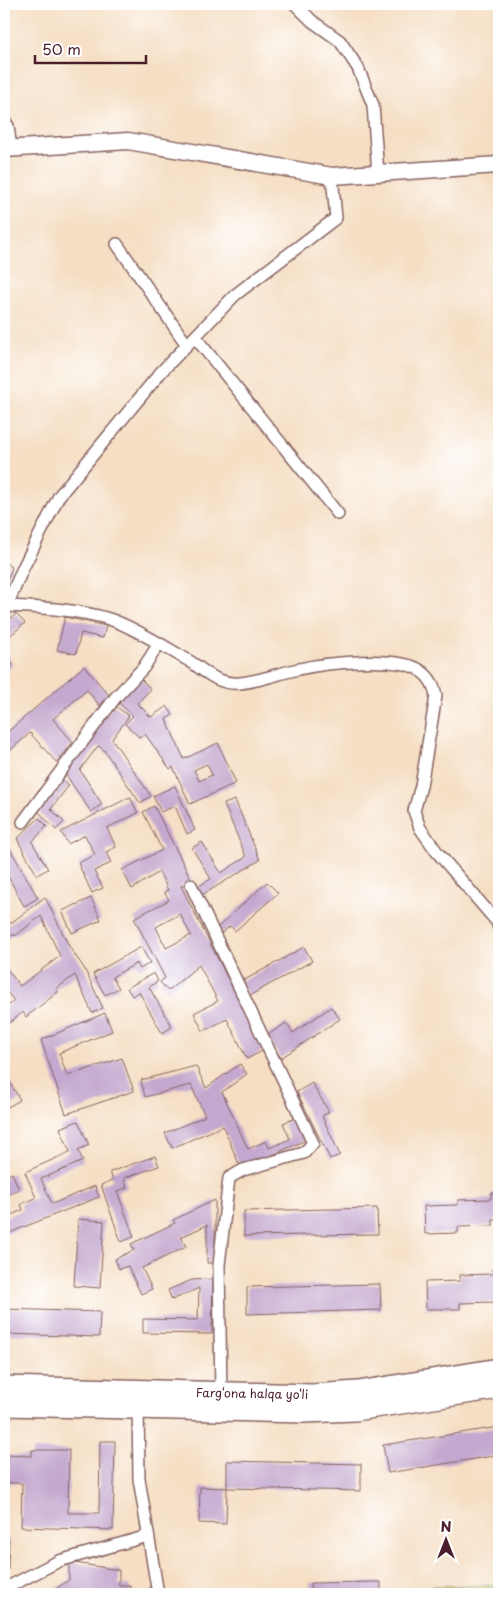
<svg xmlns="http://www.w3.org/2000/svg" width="503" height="1598" font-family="'Playpen Sans',sans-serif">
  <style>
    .green { fill: #b1be60; stroke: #7e6e46 }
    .building { fill: #c4a8cf; fill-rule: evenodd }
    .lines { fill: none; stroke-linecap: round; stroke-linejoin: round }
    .street-casing { stroke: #866260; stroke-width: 14 }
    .secondary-casing { stroke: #866260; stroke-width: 19 }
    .highway-casing { stroke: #866260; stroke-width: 24 }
    .street { stroke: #fff; stroke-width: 11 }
    .secondary { stroke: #fff; stroke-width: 16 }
    .highway { stroke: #fff; stroke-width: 21 }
    .labels { text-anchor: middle; stroke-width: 5; stroke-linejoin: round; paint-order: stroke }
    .street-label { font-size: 12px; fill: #4a1f2b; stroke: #fff }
  </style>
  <rect width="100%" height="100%" fill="#fff"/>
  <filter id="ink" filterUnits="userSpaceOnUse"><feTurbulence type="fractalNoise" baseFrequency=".02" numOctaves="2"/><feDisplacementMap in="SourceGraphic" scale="10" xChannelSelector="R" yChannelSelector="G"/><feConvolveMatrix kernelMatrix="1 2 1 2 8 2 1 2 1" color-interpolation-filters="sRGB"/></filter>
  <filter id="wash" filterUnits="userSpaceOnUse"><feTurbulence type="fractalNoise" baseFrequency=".0096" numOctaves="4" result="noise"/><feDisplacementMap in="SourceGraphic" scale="20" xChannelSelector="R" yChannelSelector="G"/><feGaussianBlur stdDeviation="1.12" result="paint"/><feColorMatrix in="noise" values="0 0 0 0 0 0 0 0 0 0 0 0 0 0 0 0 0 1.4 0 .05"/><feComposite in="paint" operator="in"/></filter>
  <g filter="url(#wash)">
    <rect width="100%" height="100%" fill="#f5dec3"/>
    <!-- green -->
    <polygon class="green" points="499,1585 499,1594 433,1594 432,1586"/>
    <g id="blocks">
      <!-- building -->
      <g class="building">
        <polygon points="4,561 12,568 4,588"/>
        <polygon points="16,614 25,623 4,641 4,625"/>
        <polygon points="65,617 106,626 103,638 81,633 76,654 57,650"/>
        <polygon points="4,651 13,665 4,672"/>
        <polygon points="84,666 109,695 100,706 87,690 53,719 73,742 57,763 30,733 5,755 4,735"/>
        <path d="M139 677 151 689 137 703 151 717 167 706 173 715 166 719 184 759 218 743 236 783 190 804 173 767 170 769 145 734 139 737 125 724 133 716 117 701ZM207 764 212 775 199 781 194 770Z"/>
        <polygon points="114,705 129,716 112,739 151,796 140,803 104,750 98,746 80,770 102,804 91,812 64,772"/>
        <polygon points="60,778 69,785 51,809 64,822 56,830 36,809"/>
        <polygon points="175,786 195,830 187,834 175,806 161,812 153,796"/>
        <polygon points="130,797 138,813 107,828 116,847 106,852 111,863 94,871 103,888 92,893 78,863 95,855 85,835 68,844 61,832"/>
        <polygon points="235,800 260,860 202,895 197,887 211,879 192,848 202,842 221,873 246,857 224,804"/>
        <path d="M154 806 192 881 181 886 264 1050 247 1059 227 1019 203 1031 194 1013 218 1001 199 965 168 991 160 982 165 978 134 918 169 900 164 892 168 890 159 872 132 889 122 870 162 850 143 812ZM180 914 191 935 166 948 156 927Z"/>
        <polygon points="39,818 47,826 32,842 48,869 37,875 17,839"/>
        <polygon points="4,838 38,898 24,906 4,869"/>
        <polygon points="267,882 278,893 235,931 230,926 222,933 217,928"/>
        <polygon points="45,897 70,948 84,968 103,1008 92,1013 75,975 56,989 58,992 26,1017 23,1012 4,1027 4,1009 14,1001 4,988 4,965 20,986 60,956 41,916 15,936 14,934 4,941 4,921 7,926"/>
        <polygon points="91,898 101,920 72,933 62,911"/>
        <polygon points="141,947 150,963 140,969 137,963 112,977 119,988 105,995 93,974"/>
        <polygon points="304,947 312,961 249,996 241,982"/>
        <polygon points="154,973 158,981 149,987 172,1027 162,1033 139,992 132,996 127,988"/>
        <polygon points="331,1007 340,1019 281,1058 266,1036 286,1023 293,1033"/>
        <polygon points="105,1013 112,1031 59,1053 67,1076 122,1058 134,1091 66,1114 41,1040"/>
        <polygon points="240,1064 247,1074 222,1092 248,1149 266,1141 269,1148 290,1139 283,1123 296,1118 306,1140 241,1169 223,1126 172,1148 165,1133 205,1116 191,1085 145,1097 141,1080 196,1066 206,1088"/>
        <polygon points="4,1071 20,1100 8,1107 4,1099"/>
        <polygon points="312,1083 329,1112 322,1116 340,1155 330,1159 297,1092"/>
        <polygon points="78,1121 89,1145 78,1150 83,1161 41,1179 52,1204 95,1186 99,1197 4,1235 4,1218 23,1210 21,1204 36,1198 25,1172 70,1152 60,1128"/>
        <polygon points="155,1156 159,1166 124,1178 127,1188 117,1191 134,1237 121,1242 101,1185 113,1180 110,1172"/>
        <polygon points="12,1173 19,1189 4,1196 4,1177"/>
        <polygon points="491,1193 499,1193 499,1220 493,1220 493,1226 458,1227 458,1233 425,1234 424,1206 458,1205 458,1200 491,1199"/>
        <polygon points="215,1200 215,1263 207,1263 207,1225 181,1237 186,1247 142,1268 152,1289 141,1294 128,1266 119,1269 115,1259 134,1250 131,1244 175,1223 173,1220"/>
        <polygon points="377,1208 378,1234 244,1236 244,1211"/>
        <polygon points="78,1219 104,1221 100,1288 74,1286"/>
        <polygon points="492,1269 499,1269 499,1296 494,1296 495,1302 460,1303 460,1309 426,1309 425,1282 460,1281 460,1275 493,1274"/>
        <polygon points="213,1279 212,1334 143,1333 143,1319 198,1320 199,1288 172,1300 168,1290 192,1280"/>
        <polygon points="380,1284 381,1310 247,1314 247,1287"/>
        <polygon points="4,1309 100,1312 99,1337 4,1334"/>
        <polygon points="499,1427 499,1455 388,1473 383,1445"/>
        <polygon points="100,1441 115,1441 113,1530 21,1527 22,1483 4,1483 4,1455 32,1456 32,1450 69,1450 68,1513 99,1513"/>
        <polygon points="227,1461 361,1464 361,1491 227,1488"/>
        <polygon points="200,1487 227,1488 226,1524 199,1523"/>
        <polygon points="4,1539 9,1539 8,1570 4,1569"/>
        <polygon points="69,1562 119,1570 119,1585 130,1585 131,1594 48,1594 69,1580"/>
        <polygon points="381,1582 381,1594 311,1594 310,1583"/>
        <polygon points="19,1589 23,1594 12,1594"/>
      </g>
    </g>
  </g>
  <g filter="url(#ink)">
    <use href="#blocks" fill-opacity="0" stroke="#866260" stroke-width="1"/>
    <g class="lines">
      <!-- street casing -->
      <g class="street-casing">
        <g id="street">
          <polyline points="295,4 312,21 340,41 358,68 373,105 378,174"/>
          <polyline points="4,120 8,126 11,149"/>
          <polyline points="117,244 187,345"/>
          <polyline points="195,337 338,514"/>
          <path d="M8 606C42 608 76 609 109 619 132 626 165 647 186 659 205 670 216 685 240 683 260 681 279 673 299 669 324 663 400 655 421 671 431 678 434 686 436 696L421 786 414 811 420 828 437 852 497 922 499 928"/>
          <polyline points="4,613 23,568 59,496 161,372 235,295 336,218 332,176"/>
          <polyline points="23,822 115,698 144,667 158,645"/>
          <polyline points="191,885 313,1143 304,1153 243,1170 229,1178 219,1265 221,1393"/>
          <polyline points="138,1404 139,1479 158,1594"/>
          <polyline points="4,1589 59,1561 148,1536"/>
        </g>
      </g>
      <!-- secondary casing -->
      <g class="secondary-casing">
        <polyline id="secondary" points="4,149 128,141 332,176 499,165"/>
      </g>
      <!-- highway casing -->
      <g class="highway-casing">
        <g id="highway">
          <polyline points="4,1387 313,1395 358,1392 499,1369"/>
          <polyline points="4,1405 304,1412 355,1410 499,1388"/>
        </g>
      </g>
      <!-- street -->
      <use href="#street" class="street"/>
      <!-- secondary -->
      <use href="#secondary" class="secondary"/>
      <!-- highway -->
      <use href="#highway" class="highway"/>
    </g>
  </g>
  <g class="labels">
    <!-- street labels -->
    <g class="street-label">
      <text transform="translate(252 1394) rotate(1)" y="4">Farg‘ona halqa yo‘li</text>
    </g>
  </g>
  <!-- margin -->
  <rect width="503" height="1598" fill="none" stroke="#fff" stroke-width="20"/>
  <!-- north arrow -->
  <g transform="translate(446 1540)" stroke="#ffffff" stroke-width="4" paint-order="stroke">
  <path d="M0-4L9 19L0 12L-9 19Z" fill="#4a1f2b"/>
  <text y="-8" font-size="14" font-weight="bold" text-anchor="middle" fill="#4a1f2b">N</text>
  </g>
  <!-- scale -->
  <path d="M35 55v8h111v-8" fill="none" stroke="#4a1f2b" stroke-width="2.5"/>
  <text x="42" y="55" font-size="15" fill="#4a1f2b" stroke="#ffffff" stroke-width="4" paint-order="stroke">50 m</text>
</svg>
